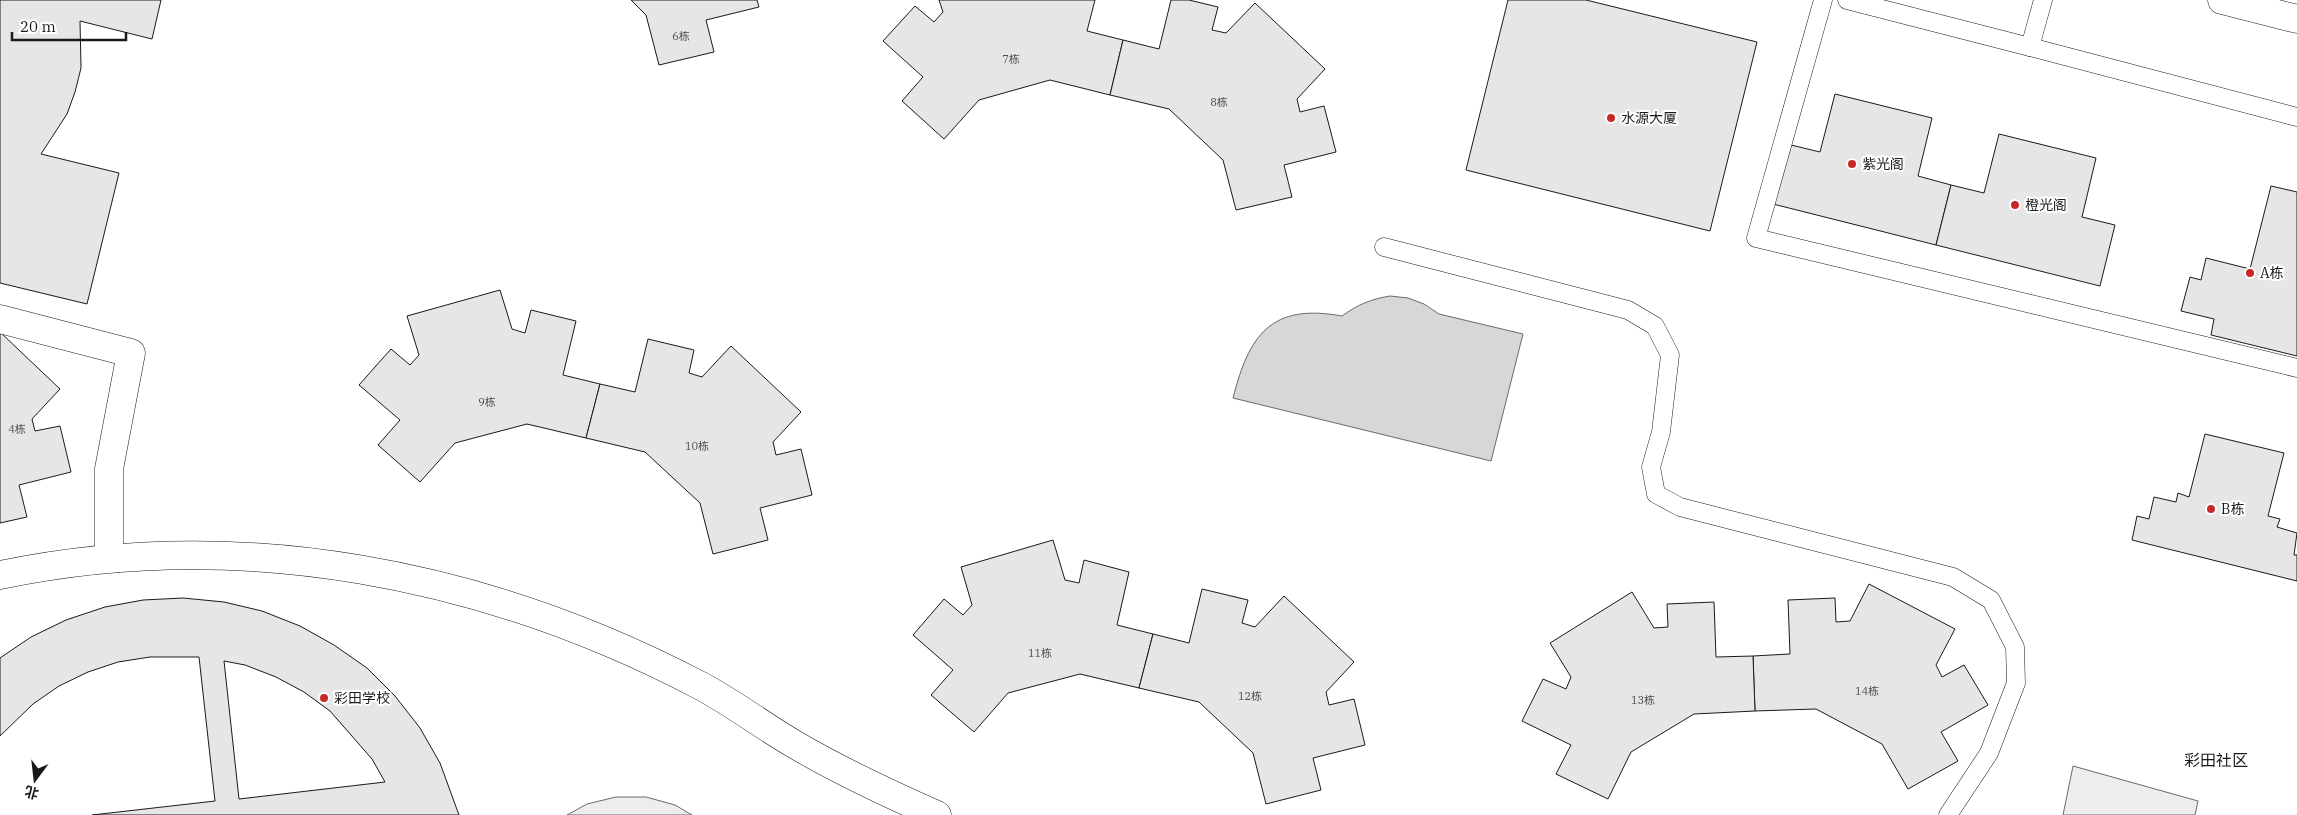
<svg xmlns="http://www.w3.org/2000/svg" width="2297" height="815" font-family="'IBM Plex Serif','Noto Sans SC',serif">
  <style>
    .built { fill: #ededed; stroke: #6a6a6a }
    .water { fill: #d7d7d7; stroke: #6a6a6a }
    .building { fill: #e6e6e6; stroke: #1a1a1a; fill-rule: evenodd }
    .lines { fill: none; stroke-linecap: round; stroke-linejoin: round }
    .service-casing { stroke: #1a1a1a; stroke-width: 19 }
    .minor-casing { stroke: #1a1a1a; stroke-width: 29 }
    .primary-casing { stroke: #1a1a1a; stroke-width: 29 }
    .service { stroke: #fff; stroke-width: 18 }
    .minor { stroke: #fff; stroke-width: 28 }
    .primary { stroke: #fff; stroke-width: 28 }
    .poi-dot { fill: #c62828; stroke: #fff; stroke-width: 2 }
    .labels { text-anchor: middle; stroke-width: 4; stroke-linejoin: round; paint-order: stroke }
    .number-label { font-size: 11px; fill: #4d4d4d }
    .poi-label { font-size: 14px; fill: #1a1a1a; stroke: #fff; text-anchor: start }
    .quarter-label { font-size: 16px; fill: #1a1a1a; stroke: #fff }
  </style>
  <rect width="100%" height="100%" fill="#fff"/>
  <!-- built -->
  <g class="built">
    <polygon points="2073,766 2198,801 2195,815 2063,815"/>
    <polygon points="616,797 646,797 675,805 692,815 567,815 587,804"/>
  </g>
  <!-- water -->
  <path class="water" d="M1390 296 1408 298 1424 304 1439 314 1523 334 1491 461 1233 398C1249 335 1271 303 1342 316 1357 305 1371 299 1390 296Z"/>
  <!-- building -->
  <g class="building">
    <polygon points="0,0 161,0 152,39 80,21 81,68 75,92 67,114 41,154 119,173 87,304 0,283"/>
    <polygon points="631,0 757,0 759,7 706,20 714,52 659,65 646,15"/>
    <polygon points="939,0 1095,0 1087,31 1123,40 1110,95 1050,80 979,100 944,139 902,101 923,77 883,41 915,6 934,22 943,12"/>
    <polygon points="1171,0 1189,0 1218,7 1212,30 1226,33 1255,3 1325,69 1297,99 1300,112 1324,106 1336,152 1284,165 1292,197 1236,210 1223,160 1169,109 1110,95 1123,40 1159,49"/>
    <polygon points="1508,0 1586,0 1757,42 1710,231 1466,170"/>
    <polygon points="1835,94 1932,118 1918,176 1951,185 1936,245 1773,204 1787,144 1820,152"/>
    <polygon points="1999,134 2096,158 2082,217 2115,225 2100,286 1936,245 1951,185 1984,193"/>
    <polygon points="2271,186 2297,192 2297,356 2211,335 2214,319 2181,311 2190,277 2201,280 2206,258 2250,269"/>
    <polygon points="500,290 512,329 525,333 531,310 576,321 563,375 600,384 586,438 527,424 455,443 420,482 378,445 400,420 359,385 391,349 410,365 419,355 407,316"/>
    <polygon points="0,332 60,389 32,419 35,431 60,426 71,472 19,485 27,517 0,523"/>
    <polygon points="648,339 694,350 689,373 702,377 731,346 801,412 773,442 776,455 801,449 812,495 760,508 768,540 713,554 700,503 645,452 586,438 600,384 635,392"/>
    <polygon points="2205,434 2284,453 2268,516 2280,519 2277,527 2297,533 2294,555 2297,555 2297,581 2132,540 2137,516 2149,519 2154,497 2176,502 2178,493 2189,497"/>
    <polygon points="1053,540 1065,580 1079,583 1084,560 1129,572 1117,625 1153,634 1139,688 1080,674 1008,693 974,732 931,695 953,670 913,635 944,599 963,615 972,605 961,567"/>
    <polygon points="1869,584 1955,629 1936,665 1942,677 1964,665 1988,705 1941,732 1958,761 1908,789 1882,744 1816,709 1755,711 1753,656 1790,654 1788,600 1835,598 1836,622 1850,621"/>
    <polygon points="1202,589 1248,600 1242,623 1255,627 1284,596 1354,662 1326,692 1329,705 1354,699 1365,745 1313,758 1321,790 1266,804 1253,753 1199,702 1139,688 1153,634 1189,643"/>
    <polygon points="1632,592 1654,628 1668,627 1667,604 1714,602 1716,657 1753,656 1755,711 1694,714 1631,752 1608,799 1556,774 1571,745 1522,721 1543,679 1566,689 1571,677 1550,643"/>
    <path d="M183 598 224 602 262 611 300 626 334 645 367 668 395 696 420 728 440 763 459 815H92L215 801 199 657H150L118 662 88 672 59 686 33 704 0 736V658L31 637 66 620 105 607 143 600ZM224 661 245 665 276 677 304 692 330 711 372 759 385 782 239 799Z"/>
  </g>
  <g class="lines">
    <!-- service casing -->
    <g class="service-casing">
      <g id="service">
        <polyline points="1823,0 1756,238 2297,368"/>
        <polyline points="1847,0 2030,47 2043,0"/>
        <polyline points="2030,47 2297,117"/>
        <polyline points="1384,247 1628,310 1655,326 1670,355 1661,432 1651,467 1656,494 1680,507 1953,577 1991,600 2015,647 2016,683 1989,753 1948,815"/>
      </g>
    </g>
    <!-- minor casing -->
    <g class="minor-casing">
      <g id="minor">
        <polyline points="0,319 131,353 109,469 109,558"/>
        <path d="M0 575C240 525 486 573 701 686 733 703 763 726 794 744 840 771 889 794 937 815"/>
      </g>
    </g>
    <!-- primary casing -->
    <g class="primary-casing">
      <polyline id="primary" points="2222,0 2297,19"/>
    </g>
    <!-- service -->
    <use href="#service" class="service"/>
    <!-- minor -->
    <use href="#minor" class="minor"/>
    <!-- primary -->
    <use href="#primary" class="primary"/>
  </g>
  <!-- markers -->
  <g class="poi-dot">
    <circle cx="1611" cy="118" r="5"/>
    <circle cx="1852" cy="164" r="5"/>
    <circle cx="2015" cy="205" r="5"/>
    <circle cx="2250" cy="273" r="5"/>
    <circle cx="2211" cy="509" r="5"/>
    <circle cx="324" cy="698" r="5"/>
  </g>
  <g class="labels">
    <!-- number labels -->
    <g class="number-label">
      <text x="681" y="40">6栋</text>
      <text x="1011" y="63">7栋</text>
      <text x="1219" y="106">8栋</text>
      <text x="487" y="406">9栋</text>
      <text x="17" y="433">4栋</text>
      <text x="697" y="450">10栋</text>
      <text x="1040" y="657">11栋</text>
      <text x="1867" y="695">14栋</text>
      <text x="1250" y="700">12栋</text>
      <text x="1643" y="704">13栋</text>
    </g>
    <!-- poi labels -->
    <g class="poi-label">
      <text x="1621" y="123">水源大厦</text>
      <text x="1862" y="169">紫光阁</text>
      <text x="2025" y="210">橙光阁</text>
      <text x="2260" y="278">A栋</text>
      <text x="2221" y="514">B栋</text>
      <text x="334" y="703">彩田学校</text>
    </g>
    <!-- quarter labels -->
    <g class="quarter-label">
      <text x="2216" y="766">彩田社区</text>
    </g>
  </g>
  <!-- north arrow -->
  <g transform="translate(35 780) rotate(195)" stroke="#ffffff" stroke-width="4" paint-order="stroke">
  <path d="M0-4L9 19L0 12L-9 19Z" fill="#1a1a1a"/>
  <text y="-8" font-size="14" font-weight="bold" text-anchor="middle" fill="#1a1a1a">北</text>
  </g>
  <!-- scale -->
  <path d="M12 32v8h114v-8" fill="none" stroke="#1a1a1a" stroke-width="2.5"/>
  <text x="20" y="32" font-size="15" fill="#1a1a1a" stroke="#ffffff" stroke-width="4" paint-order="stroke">20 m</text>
</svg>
